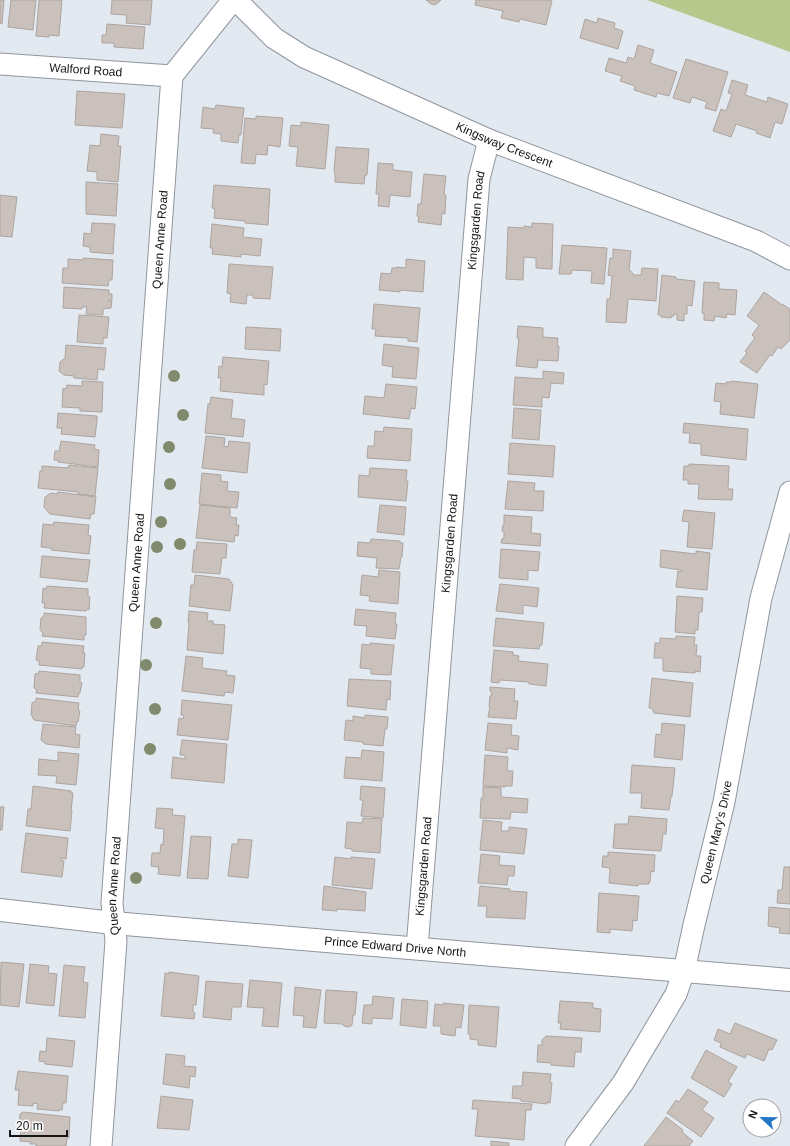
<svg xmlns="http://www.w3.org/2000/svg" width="790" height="1146" font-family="Helvetica,sans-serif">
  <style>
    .green { fill: #b8c88d }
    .building { fill: #cac1bc; stroke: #ada49f }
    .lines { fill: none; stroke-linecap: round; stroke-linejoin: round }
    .street-casing { stroke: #90969d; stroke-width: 23 }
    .secondary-casing { stroke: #90969d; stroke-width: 24 }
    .street { stroke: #fff; stroke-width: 21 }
    .secondary { stroke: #fff; stroke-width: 22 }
    .tree { fill: #818a6c }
    .labels { text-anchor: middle; stroke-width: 4; stroke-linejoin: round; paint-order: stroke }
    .street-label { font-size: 12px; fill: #131517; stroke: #fff }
  </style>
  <rect width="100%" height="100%" fill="#e3e9f1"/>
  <!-- green -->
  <polygon class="green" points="647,0 790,0 790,52"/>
  <!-- building -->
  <g class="building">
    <polygon points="0,0 4,0 2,24 0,23"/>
    <polygon points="11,0 36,0 33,30 8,27"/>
    <polygon points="39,0 62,0 59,36 49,35 49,37 36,36"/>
    <polygon points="112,0 152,0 150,25 126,23 127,15 111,14"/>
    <polygon points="426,0 441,0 438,3 434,5 431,4"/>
    <polygon points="476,0 548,0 552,1 546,25 520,19 519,22 501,18 503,11 475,5"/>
    <polygon points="598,18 615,23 614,28 623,31 618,49 580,38 585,19 597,23"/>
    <polygon points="107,24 145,27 143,49 114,47 114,43 102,43 102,35 106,35"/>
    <polygon points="638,45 654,50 650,63 677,72 669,96 657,93 656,97 634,90 635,86 620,81 622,76 605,71 609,58 626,63 628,57 634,59"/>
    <polygon points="686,59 728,72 716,111 705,108 707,102 692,97 690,103 673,98"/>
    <polygon points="732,80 748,85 745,95 767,102 768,97 788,104 782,124 775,122 770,138 756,133 757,131 736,124 731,137 713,131 721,109 726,111 732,94 728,93"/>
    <polygon points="77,91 125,94 122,128 75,125"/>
    <polygon points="216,105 244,108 241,135 239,135 238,143 221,141 221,134 213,133 214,129 201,128 203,107 215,109"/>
    <polygon points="256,116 283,118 280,147 268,145 267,155 256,154 255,164 241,163 245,118 256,119"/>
    <polygon points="301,122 329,125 325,169 296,166 298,147 289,146 291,125 301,126"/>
    <polygon points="101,134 119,136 118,146 121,146 118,182 97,180 97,172 87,171 90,145 100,146"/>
    <polygon points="336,147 369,149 367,175 365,175 364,184 335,182 335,173 334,172"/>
    <polygon points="378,163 393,164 393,170 412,172 410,197 390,195 389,207 378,206 379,194 376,194"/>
    <polygon points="424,174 446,176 444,195 446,195 445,214 442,213 441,225 418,222 419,217 417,216 418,204 421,204"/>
    <polygon points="86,182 118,184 116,216 86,214"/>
    <polygon points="214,185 270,189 268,225 245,223 245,221 214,218 215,209 212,208"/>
    <polygon points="0,195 17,197 12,237 0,236"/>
    <polygon points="92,223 115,224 113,254 90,252 90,247 83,246 84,233 91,234"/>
    <polygon points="532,223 553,224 552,269 536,268 536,258 524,257 523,280 506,279 508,227 524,228 524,226 532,227"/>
    <polygon points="212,224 244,228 243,237 262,239 260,256 241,254 241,257 212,254 213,248 210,248"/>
    <polygon points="562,245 607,248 604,284 591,283 592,271 572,270 571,274 559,274"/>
    <polygon points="613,249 631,251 629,269 634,275 641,275 642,268 658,269 656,301 628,299 626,323 606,322 607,299 610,299 612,276 608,275 610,258 613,258"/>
    <polygon points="83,258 113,260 112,280 109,280 108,286 62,283 63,268 68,268 68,259 83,260"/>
    <polygon points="406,259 425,261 423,292 400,290 400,292 379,290 381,273 391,274 392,268 396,268 396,267 406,268"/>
    <polygon points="229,264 273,267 270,299 253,298 253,295 247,295 246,304 230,302 231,294 227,293"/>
    <polygon points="662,275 676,277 676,279 695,281 692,306 687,305 687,314 684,314 684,321 677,320 677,314 674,314 674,316 671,316 671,318 661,317 661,315 658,315"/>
    <polygon points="704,282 719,283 719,289 737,290 735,315 727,314 726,318 715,316 714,321 704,320 704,313 702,313"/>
    <polygon points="64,287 109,290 109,294 112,294 112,300 109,300 108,301 112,301 111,308 103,309 103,315 86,314 87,307 82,307 82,309 63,308"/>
    <polygon points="764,292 782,305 782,304 790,309 790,340 781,349 778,347 772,356 770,355 757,373 740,362 747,353 745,351 755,338 752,335 759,325 747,316"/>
    <polygon points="374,304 420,308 417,342 408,341 408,338 375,336 376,329 372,329"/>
    <polygon points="79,315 109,317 107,338 103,338 103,344 77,342"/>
    <polygon points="518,326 543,328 543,337 558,338 557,346 559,346 558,361 538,360 537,368 516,366 519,338 517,338"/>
    <polygon points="246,327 281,329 280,351 245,349"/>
    <polygon points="384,344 419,348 416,379 392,377 393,367 382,365"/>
    <polygon points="66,345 106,348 104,370 98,369 97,380 74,378 74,376 64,375 59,371 60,362 65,358"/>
    <polygon points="223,357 269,361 267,385 264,384 264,395 220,391 221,378 218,378 219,366 222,367"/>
    <polygon points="543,371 564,373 563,384 551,383 549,398 542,397 542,407 513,405 515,377 543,379"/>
    <polygon points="82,381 103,382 102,412 80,411 80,408 62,407 63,388 66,389 67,385 82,386"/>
    <polygon points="732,381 758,384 754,418 720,414 721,402 714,401 716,383 726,384 726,382 731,382"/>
    <polygon points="386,384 417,387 415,409 411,408 409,419 363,414 365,396 384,398"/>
    <polygon points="211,397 233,400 231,418 245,420 243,437 205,433 208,404 210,404"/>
    <polygon points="514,408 541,410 539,440 512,438"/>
    <polygon points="58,413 97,416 97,420 95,437 61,434 62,428 57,428"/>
    <polygon points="684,423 748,429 746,460 701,455 701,444 689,443 690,433 683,433"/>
    <polygon points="384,427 412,429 410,461 367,458 368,446 374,446 375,431 383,432"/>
    <polygon points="206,436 225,438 224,446 228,447 229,441 250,443 247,473 202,468"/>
    <polygon points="61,441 95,445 94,449 99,450 98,467 58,462 58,460 54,460 55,451 59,451"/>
    <polygon points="510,443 555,446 553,477 508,474"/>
    <polygon points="689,464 729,466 728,489 733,489 732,500 698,499 699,484 688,484 688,480 683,480 684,466 689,466"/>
    <polygon points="69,465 98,468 95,496 78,494 78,492 38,488 40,471 42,471 42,466 68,468"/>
    <polygon points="370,468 407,470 406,481 408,481 406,501 358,497 359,475 369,476"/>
    <polygon points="202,473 221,475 221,481 228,482 227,491 239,492 237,508 199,504"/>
    <polygon points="508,481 535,483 534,491 544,491 543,511 505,509"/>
    <polygon points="58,492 96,497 94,514 91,514 90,519 50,514 44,507 45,497 51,493 57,494"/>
    <polygon points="200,505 230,508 230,517 237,518 236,525 239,525 238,536 235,535 234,542 196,538"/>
    <polygon points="380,505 406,507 404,535 377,532"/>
    <polygon points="684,510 715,513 712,549 687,547 689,522 682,521"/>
    <polygon points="504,515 532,517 531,533 541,534 540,546 501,543 502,539 504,538 504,531 502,531 503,525 504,525"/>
    <polygon points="54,522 89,525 88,535 91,536 89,554 51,550 51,548 41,547 43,524 53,525"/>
    <polygon points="371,539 400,541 400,543 403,543 402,557 401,557 399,569 376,568 377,558 357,556 358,542 370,543"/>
    <polygon points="197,542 227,544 226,558 222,558 220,574 192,572 194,550 196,550"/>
    <polygon points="501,549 540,552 538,571 528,570 528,580 499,578"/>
    <polygon points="661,550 696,554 696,551 710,553 707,590 676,587 678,571 681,572 681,570 660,567"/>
    <polygon points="42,556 90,560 87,582 40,577"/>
    <polygon points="379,570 400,572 398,604 369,601 370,596 360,595 362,575 378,577"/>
    <polygon points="195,575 229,579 233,585 230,611 189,606 191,585 194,585"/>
    <polygon points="500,584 539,588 537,607 523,605 523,614 496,611"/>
    <polygon points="47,586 88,589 88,597 90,597 89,610 87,609 86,611 44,608 45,603 42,603 43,588 46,589"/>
    <polygon points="677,596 703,598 702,612 699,612 698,630 695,630 695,634 675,632"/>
    <polygon points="356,609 396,613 395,624 397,624 395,639 366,636 367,626 354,625"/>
    <polygon points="189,611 208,613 207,621 213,621 213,624 225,625 223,654 187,650 189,623 188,622"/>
    <polygon points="44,613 86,617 86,635 84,635 84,640 42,636 43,633 40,630 41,618 44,616"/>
    <polygon points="496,618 544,623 542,645 540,645 539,649 493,646"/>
    <polygon points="676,636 695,637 694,645 697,645 696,656 701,656 700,672 695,671 695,673 663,671 663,658 654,658 655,643 660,643 660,638 676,639"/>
    <polygon points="42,642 84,646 83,653 85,653 84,667 82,667 82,669 39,665 39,661 36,660 38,646 42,646"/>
    <polygon points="370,643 394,645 391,675 371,674 371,669 360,668 362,644 370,645"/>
    <polygon points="494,650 513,652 513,655 519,656 518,661 548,664 546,686 529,684 529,682 500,680 499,683 491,682"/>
    <polygon points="186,656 203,658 202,668 227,671 226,675 235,676 233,693 225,692 224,696 182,691"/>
    <polygon points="39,671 80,675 80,682 82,683 80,693 79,693 78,697 36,693 37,690 34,688 35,674 39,673"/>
    <polygon points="652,678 693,683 690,717 654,713 652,708 649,708"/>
    <polygon points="349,679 391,681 390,700 387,699 386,710 347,706"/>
    <polygon points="490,687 515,689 514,701 518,701 516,719 488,717 490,707 489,707 490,696 491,696 492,692 490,691"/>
    <polygon points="36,698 79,703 78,710 80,711 78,722 77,721 76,726 34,720 31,714 32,703 36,701"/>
    <polygon points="182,700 232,705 228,740 177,735 179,718 183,719 184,715 181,715"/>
    <polygon points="365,715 388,717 387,729 385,729 383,746 363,744 363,742 344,740 346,720 353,721 353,716 365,718"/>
    <polygon points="488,723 512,725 511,735 519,736 518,750 507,748 507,753 485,750"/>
    <polygon points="662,723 685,725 682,760 654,757 656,734 661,735"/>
    <polygon points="43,724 76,727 75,734 80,735 79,748 46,744 41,740"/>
    <polygon points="182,740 227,744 224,783 171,778 173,757 185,759 185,755 180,755"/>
    <polygon points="362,750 384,752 382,781 344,778 346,757 361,758"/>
    <polygon points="58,752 79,754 76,785 56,783 57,776 38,775 39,759 58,761"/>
    <polygon points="485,755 508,757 507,771 513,771 512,786 505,786 505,787 483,786"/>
    <polygon points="632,765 675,768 672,796 671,796 669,810 641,808 642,793 630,793"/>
    <polygon points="33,786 71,791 71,793 73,793 71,811 72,811 70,831 26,826 28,809 31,809"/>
    <polygon points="361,786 385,788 383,818 361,816 363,800 360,800"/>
    <polygon points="483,787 501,788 501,797 528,799 527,813 511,812 510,819 480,818 481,798 483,798"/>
    <polygon points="0,807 4,807 2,830 0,830"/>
    <polygon points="157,808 173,809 172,815 185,816 180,876 158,874 159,867 151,866 152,853 160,853 161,844 163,845 164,829 155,828"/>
    <polygon points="629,816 667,819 666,834 663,834 661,851 613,848 615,824 628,824"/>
    <polygon points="363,818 382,819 380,853 352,851 352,849 345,848 347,822 362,823"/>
    <polygon points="483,820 502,822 501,831 509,831 509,827 527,829 524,854 480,850"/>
    <polygon points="26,833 68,838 66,859 61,858 61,860 64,861 62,877 21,872"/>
    <polygon points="191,836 211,837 208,879 187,878"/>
    <polygon points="238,839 252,840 248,878 228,876 232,844 238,844"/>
    <polygon points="608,852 655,855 654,872 651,871 650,882 649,882 649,884 638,884 638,886 609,883 610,868 602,867 603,856 608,856"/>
    <polygon points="481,854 500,856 499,865 515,866 514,876 508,876 507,885 478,883"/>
    <polygon points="335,857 350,859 351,857 375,859 372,889 332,885"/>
    <polygon points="784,867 790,867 790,904 777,903 778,890 782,890"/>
    <polygon points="324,886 366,892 365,911 337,909 337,911 322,910"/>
    <polygon points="480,886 510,889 509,891 527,892 525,919 486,917 487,906 478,906"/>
    <polygon points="599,893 639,896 637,921 633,920 632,931 610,929 610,933 597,932"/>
    <polygon points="769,907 790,909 790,934 779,933 780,928 768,926"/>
    <polygon points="1,962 24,964 19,1007 0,1005"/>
    <polygon points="30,964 49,966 48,973 57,974 54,1006 26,1003"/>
    <polygon points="64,965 85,967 83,982 88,983 85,1018 59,1016"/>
    <polygon points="169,972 199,976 196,1005 193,1005 193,1012 195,1013 194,1019 161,1016 165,973 169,974"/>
    <polygon points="250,980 282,983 278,1027 262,1026 264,1008 247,1007"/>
    <polygon points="206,981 243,984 241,1007 232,1007 231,1020 203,1017"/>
    <polygon points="295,987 321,990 316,1028 303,1027 304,1016 293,1015"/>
    <polygon points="326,990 357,992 355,1015 353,1015 352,1025 349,1027 344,1026 342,1024 324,1023"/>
    <polygon points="373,996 394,998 392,1019 372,1018 372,1024 362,1023 364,1005 372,1005"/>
    <polygon points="402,999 428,1001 426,1028 400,1025"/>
    <polygon points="560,1001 593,1003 593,1008 601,1009 600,1032 560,1029 561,1023 558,1023"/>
    <polygon points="443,1003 464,1005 461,1028 456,1027 455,1036 441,1034 441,1026 433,1026 435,1004 443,1005"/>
    <polygon points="469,1005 499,1007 496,1047 478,1045 478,1040 470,1039 470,1034 468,1034"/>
    <polygon points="735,1023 777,1040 772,1050 769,1049 764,1061 747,1054 745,1058 720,1047 721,1043 714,1040 718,1029 730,1034"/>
    <polygon points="546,1036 582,1038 581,1052 575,1052 574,1067 551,1065 551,1063 537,1062 538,1045 542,1045 542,1040"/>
    <polygon points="47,1038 75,1041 72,1067 45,1064 45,1062 39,1061 40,1051 46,1052"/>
    <polygon points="706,1050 737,1067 728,1082 732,1084 724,1097 691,1078"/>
    <polygon points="166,1054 185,1056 184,1066 196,1067 195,1077 190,1076 189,1088 163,1084"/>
    <polygon points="18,1071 68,1076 66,1103 63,1103 62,1110 59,1110 59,1111 37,1109 38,1104 33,1103 33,1106 18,1105 19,1090 15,1090"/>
    <polygon points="523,1072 551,1074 550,1083 552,1083 550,1103 547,1102 547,1104 521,1101 521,1099 512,1098 513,1086 522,1086"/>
    <polygon points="688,1089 708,1102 702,1110 714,1118 701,1137 667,1113 676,1100 679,1102"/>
    <polygon points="161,1096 193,1100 189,1130 157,1128"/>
    <polygon points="473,1100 532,1104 531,1110 526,1110 524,1140 475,1136 478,1109 472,1109"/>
    <polygon points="23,1112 70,1117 69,1138 67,1138 66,1146 36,1146 36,1144 30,1144 31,1142 20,1141 21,1127 19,1125 20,1114"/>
    <polygon points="666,1117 683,1130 682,1132 693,1141 689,1146 644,1146"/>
    <polygon points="491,1141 509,1143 509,1146 491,1146"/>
  </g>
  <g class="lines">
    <!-- street casing -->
    <g class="street-casing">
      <g id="street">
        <path id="s1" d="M236 0 274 38 304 57 489 140 756 241 790 259"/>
        <path id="s2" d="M0 64 172 76"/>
        <path id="s3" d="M417 948 479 179 489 140"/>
        <path id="s4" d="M101 1146 116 941 112 903 172 76 233 0"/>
        <path id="s5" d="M576 1146 623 1083 676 994 684 971 694 925 724 802 761 598 790 492"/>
      </g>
    </g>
    <!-- secondary casing -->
    <g class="secondary-casing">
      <g id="secondary">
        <path id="s6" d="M0 910 113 923 790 980"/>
      </g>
    </g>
    <!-- street -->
    <use href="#street" class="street"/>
    <!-- secondary -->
    <use href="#secondary" class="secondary"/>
  </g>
  <!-- trees -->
  <g class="tree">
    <circle cx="174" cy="376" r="6"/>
    <circle cx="183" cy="415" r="6"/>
    <circle cx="169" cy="447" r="6"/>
    <circle cx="170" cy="484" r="6"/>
    <circle cx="161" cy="522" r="6"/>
    <circle cx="180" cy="544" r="6"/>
    <circle cx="157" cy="547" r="6"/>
    <circle cx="156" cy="623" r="6"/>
    <circle cx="146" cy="665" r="6"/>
    <circle cx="155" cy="709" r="6"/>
    <circle cx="150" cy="749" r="6"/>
    <circle cx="136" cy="878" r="6"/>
  </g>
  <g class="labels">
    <!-- street labels -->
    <g class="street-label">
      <text dy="4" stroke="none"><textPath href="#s2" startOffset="86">Walford Road</textPath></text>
      <text dy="4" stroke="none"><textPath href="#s1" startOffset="308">Kingsway Crescent</textPath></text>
      <text dy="4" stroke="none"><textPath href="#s3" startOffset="730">Kingsgarden Road</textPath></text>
      <text dy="4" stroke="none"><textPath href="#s4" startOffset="909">Queen Anne Road</textPath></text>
      <text dy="4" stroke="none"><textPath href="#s3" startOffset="406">Kingsgarden Road</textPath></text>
      <text dy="4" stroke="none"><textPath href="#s4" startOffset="585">Queen Anne Road</textPath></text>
      <text dy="4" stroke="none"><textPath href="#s5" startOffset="349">Queen Mary's Drive</textPath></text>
      <text dy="4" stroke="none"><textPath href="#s3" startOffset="82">Kingsgarden Road</textPath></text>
      <text dy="4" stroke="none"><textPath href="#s4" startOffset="261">Queen Anne Road</textPath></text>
      <text dy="4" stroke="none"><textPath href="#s6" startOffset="397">Prince Edward Drive North</textPath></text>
    </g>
  </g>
  <!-- north arrow -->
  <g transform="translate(762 1118) rotate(292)"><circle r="19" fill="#ffffff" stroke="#a1a1a2"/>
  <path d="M0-3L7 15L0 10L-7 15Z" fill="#2677c6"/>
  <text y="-6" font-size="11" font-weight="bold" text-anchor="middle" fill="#131517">N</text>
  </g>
  <!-- scale -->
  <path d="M10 1130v6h57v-6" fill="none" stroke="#131517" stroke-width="2"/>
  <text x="16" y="1130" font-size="12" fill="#131517" stroke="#ffffff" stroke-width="3" paint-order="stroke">20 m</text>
</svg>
